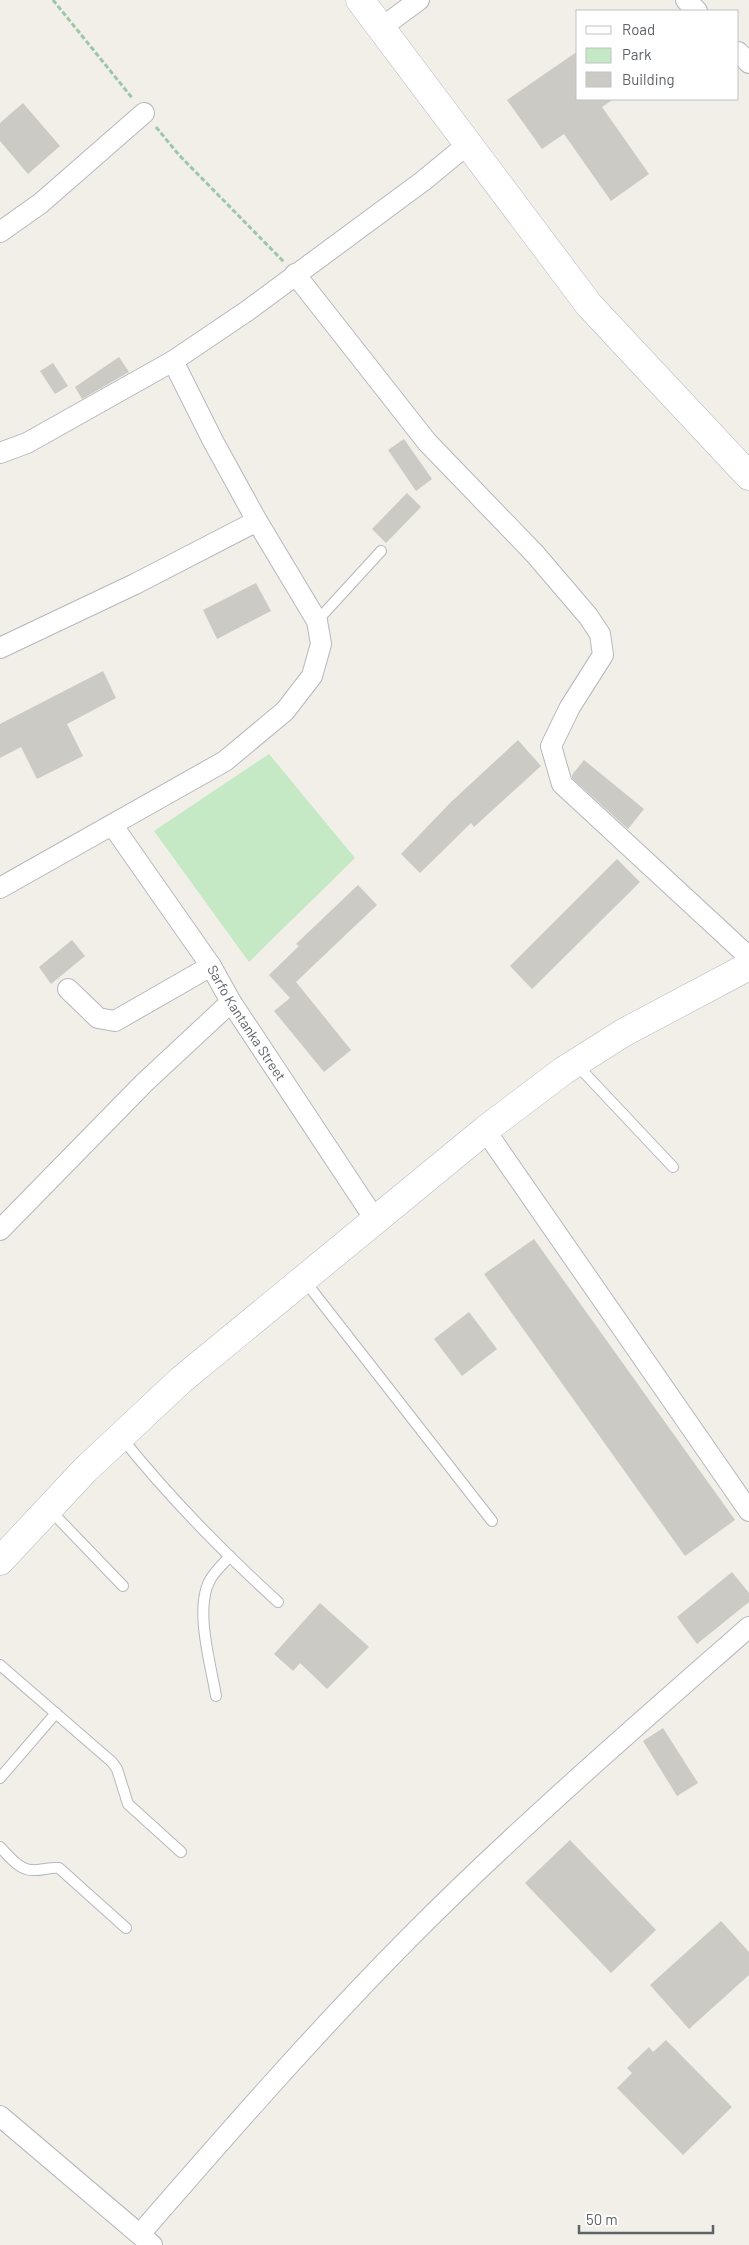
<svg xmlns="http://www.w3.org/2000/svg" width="749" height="2245" font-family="Barlow,sans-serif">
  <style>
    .green { fill: #c5e8c5 }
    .building { fill: #cccac5 }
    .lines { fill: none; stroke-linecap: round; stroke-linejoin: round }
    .lane-casing { stroke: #b5b8bc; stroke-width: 12 }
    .street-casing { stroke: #b5b8bc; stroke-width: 22 }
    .secondary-casing { stroke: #b6babf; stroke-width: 29 }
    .path { stroke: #9cc7a9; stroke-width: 3; stroke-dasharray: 5 2.5; stroke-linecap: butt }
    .lane { stroke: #fff; stroke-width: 10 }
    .street { stroke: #fff; stroke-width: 20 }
    .secondary { stroke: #fff; stroke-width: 28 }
    .labels { text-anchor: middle; stroke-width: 4; stroke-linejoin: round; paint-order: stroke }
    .street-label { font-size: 14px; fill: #5f6368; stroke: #fff }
  </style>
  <rect width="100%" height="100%" fill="#f1efe8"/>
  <!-- green -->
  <polygon class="green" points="269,754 355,858 249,962 154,831"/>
  <!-- building -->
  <g class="building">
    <polygon points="578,51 578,99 614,99 602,107 649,174 611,201 564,134 542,149 507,100"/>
    <polygon points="23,103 60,146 28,174 0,141 0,123"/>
    <polygon points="119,357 129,372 82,399 75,387"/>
    <polygon points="53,363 68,386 55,394 40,371"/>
    <polygon points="404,439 432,479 416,491 388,450"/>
    <polygon points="407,493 421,507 386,543 372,529"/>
    <polygon points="256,583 271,611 217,639 203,610"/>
    <polygon points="103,671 116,698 67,724 83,756 37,779 21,747 0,758 0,724"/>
    <polygon points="518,740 541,766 474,827 471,823 420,873 401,854 451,802"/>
    <polygon points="584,760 644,809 628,829 572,778 572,775"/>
    <polygon points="617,859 640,882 532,989 510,966"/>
    <polygon points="358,885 377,905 296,982 351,1050 324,1072 274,1011 290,998 269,975 299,946 296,944"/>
    <polygon points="72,940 85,956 51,984 39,967"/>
    <polygon points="534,1239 735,1520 685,1556 484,1274"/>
    <polygon points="469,1312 497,1349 462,1376 434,1339"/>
    <polygon points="732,1572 749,1593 749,1602 697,1644 677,1617"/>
    <polygon points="320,1603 369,1647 327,1689 300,1663 293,1671 274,1654"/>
    <polygon points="663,1728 698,1783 677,1796 643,1741"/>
    <polygon points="570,1840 656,1930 611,1973 525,1883"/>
    <polygon points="721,1921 749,1952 749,1975 689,2029 650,1985"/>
    <polygon points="666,2040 732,2107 683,2155 617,2088 632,2073 627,2068 649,2047 653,2052"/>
  </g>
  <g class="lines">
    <!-- lane casing -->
    <g class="lane-casing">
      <g id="lane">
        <polyline points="317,621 381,551"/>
        <polyline points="576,1064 673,1167"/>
        <polyline points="304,1280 492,1521"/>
        <path d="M121 1437C169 1497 222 1551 278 1602"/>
        <polyline points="49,1509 123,1586"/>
        <polyline points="0,1665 112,1762 117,1769 128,1804 181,1852"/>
        <path d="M216 1696C211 1665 194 1609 210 1580 214 1572 223 1564 230 1556"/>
        <polyline points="0,1778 56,1713"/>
        <path d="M0 1847C8 1855 19 1870 32 1870 41 1871 49 1867 59 1868L126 1928"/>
      </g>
    </g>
    <!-- street casing -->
    <g class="street-casing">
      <g id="street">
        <polyline points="686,0 697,11"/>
        <polyline points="381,28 419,0"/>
        <polyline points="738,52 749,63"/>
        <polyline points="0,232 41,203 144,113"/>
        <polyline points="295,274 427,442 535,554 588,616 600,634 603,655 570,707 551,746 562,784 749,957"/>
        <polyline points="0,453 27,443 173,361 247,311 423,181 468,144"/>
        <polyline points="0,648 135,584 257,521"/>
        <path id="s1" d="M113 826 211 966 231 1002 376 1221"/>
        <polyline points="0,888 225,761 285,711 312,676 321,644 317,621 257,521 213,441 173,361"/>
        <polyline points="68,989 98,1018 115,1021 211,966"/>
        <polyline points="485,1130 749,1511"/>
        <polyline points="0,1230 144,1083 231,1002"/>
        <polyline points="0,2116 152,2245"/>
        <path d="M140 2234C227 2134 314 2034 407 1940 516 1830 633 1729 749 1627"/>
      </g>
    </g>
    <!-- secondary casing -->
    <g class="secondary-casing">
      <g id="secondary">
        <polyline points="360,0 589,305 749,476"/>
        <polyline points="0,1561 85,1470 181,1380 485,1130 563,1071 623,1033 749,966"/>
      </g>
    </g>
    <!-- path -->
    <g class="path">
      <polyline points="53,0 133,99"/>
      <polyline points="156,127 179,155 284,262"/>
    </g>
    <!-- lane -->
    <use href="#lane" class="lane"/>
    <!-- street -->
    <use href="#street" class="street"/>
    <!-- secondary -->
    <use href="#secondary" class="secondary"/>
  </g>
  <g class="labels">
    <!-- street labels -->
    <g class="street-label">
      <text dy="5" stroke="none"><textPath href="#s1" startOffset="238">Sarfo Kantanka Street</textPath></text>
    </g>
  </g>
  <!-- legend -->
  <rect x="576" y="10" width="162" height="90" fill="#ffffff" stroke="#bfc1c3"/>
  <rect x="586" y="26" width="25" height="8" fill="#ffffff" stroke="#bfc1c3"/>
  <text x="622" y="35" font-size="15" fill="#5f6368">Road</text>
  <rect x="586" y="48" width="25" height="15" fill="#c5e8c5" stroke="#bfc1c3"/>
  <text x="622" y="60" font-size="15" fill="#5f6368">Park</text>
  <rect x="586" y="72" width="25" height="15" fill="#cccac5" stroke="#bfc1c3"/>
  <text x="622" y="85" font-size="15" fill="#5f6368">Building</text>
  <!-- scale -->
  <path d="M579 2225v8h134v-8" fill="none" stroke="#5f6368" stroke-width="2.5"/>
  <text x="586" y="2225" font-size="15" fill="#5f6368" stroke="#ffffff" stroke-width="4" paint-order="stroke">50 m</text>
</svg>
